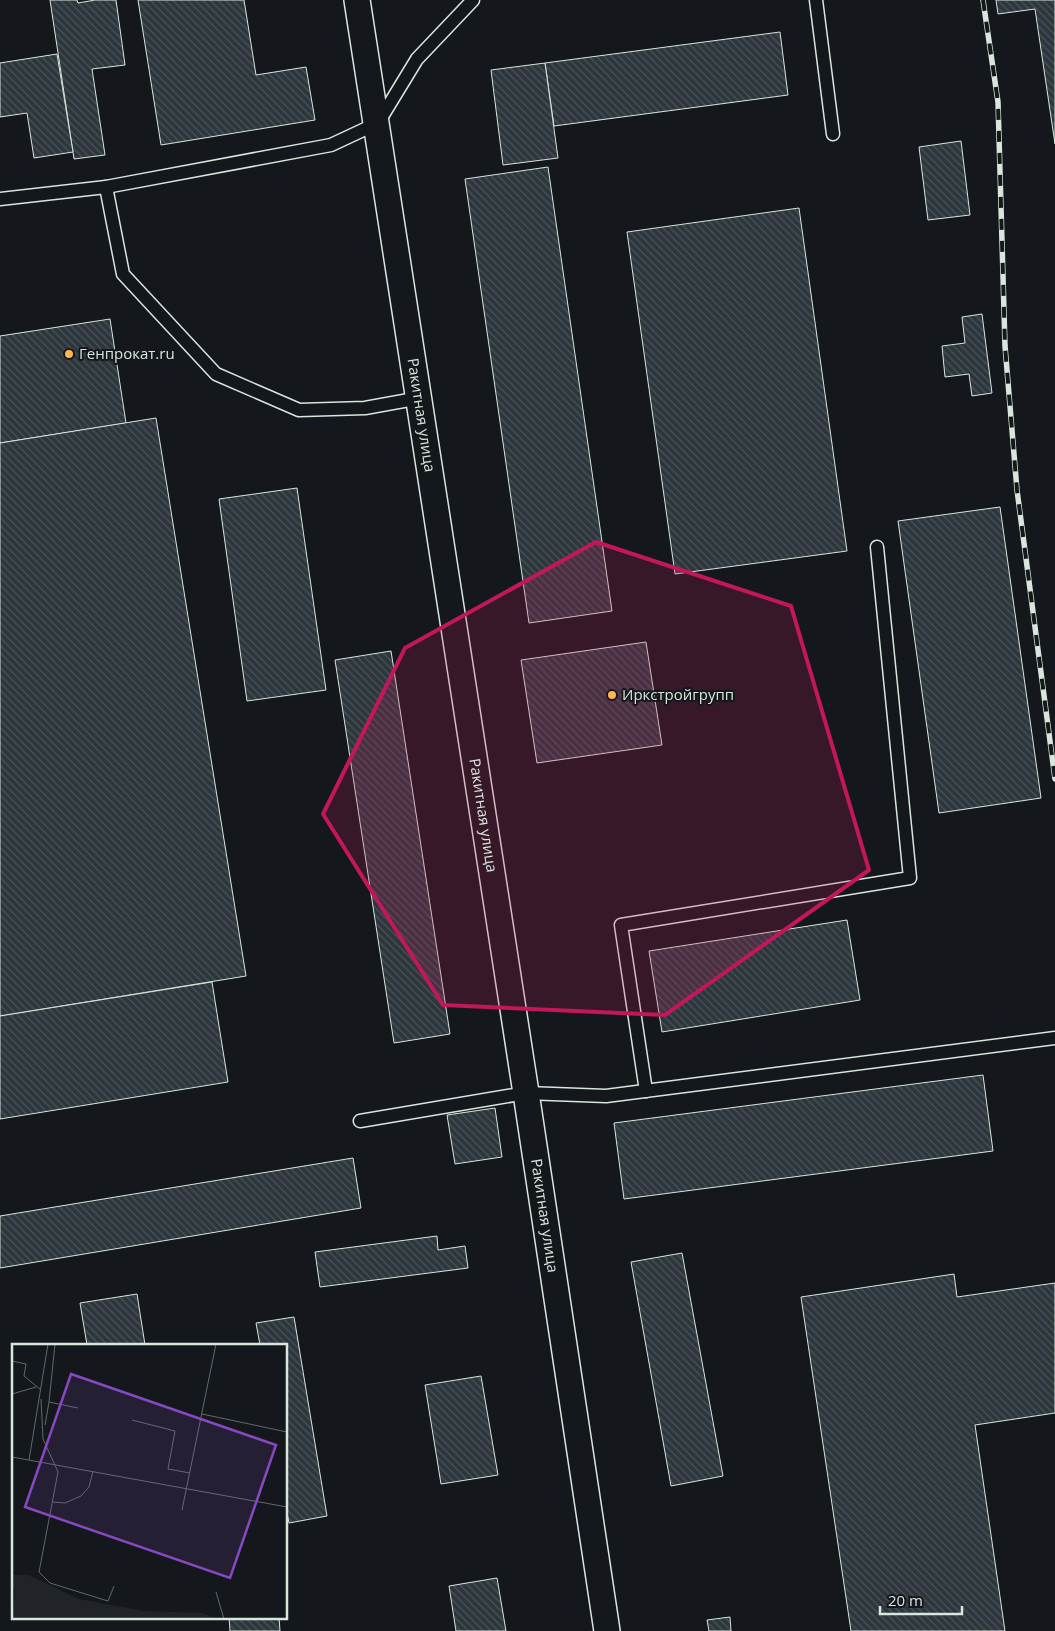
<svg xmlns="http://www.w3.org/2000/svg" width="1055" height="1631" font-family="'Open Sans',sans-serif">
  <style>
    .building { fill: url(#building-back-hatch); stroke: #d8e6dc }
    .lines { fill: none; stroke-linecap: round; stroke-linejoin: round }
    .lane-casing { stroke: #d8e6dc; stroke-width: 15 }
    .street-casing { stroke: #d8e6dc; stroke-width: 28 }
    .lane { stroke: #14181c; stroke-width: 12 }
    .street { stroke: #14181c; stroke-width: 25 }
    .rail-casing { stroke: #d8e6dc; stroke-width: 5.5 }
    .rail { stroke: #14181c; stroke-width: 4; stroke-dasharray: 11; stroke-linecap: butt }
    .marked { fill: #c2185b; fill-opacity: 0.2; stroke: #c2185b; stroke-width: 4; stroke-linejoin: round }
    .poi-dot { fill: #ffb74d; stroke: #14181c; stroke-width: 2 }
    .labels { text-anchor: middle; stroke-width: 4; stroke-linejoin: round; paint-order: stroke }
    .poi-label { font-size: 15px; fill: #d8e6dc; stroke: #14181c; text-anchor: start }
    .street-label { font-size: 15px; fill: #d8e6dc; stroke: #14181c }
    .inset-road { fill: none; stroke: #626a69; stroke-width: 1 }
    .view { fill: #8948c3; fill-opacity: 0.15; stroke: #8948c3; stroke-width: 2.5 }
    .inset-edge { fill: none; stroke: #d8e6dc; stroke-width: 2.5 }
  </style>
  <defs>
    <pattern id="building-back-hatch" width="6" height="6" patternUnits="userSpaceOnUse" patternTransform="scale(1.25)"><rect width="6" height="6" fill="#2c363c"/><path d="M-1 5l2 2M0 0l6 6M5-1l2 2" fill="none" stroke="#4a5358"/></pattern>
  </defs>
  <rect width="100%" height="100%" fill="#14181c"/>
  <!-- building -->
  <g class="building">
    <polygon points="50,0 77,0 78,3 95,0 116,0 125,65 92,69 105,155 74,159"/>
    <polygon points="138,0 244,0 256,75 306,67 315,120 161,145"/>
    <polygon points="996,0 1055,0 1055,144 1035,9 998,14"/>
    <polygon points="780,32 788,95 554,126 545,63"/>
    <polygon points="57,54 73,152 34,158 27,113 0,117 0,63"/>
    <polygon points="545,63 558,158 503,165 491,70"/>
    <polygon points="961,141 970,215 928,220 919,147"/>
    <polygon points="548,167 612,611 529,623 465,179"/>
    <polygon points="799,208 847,551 675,574 627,232"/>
    <polygon points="982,314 992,393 972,396 969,374 945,377 942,346 965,343 962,317"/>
    <polygon points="110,319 126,423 0,443 0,336"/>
    <polygon points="156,418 246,976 0,1016 0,443"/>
    <polygon points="297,488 326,690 247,701 219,499"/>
    <polygon points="1000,507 1041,798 939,813 898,521"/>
    <polygon points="646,642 662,745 537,763 521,660"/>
    <polygon points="391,651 450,1034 394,1043 335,660"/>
    <polygon points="847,920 860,1000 662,1032 649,951"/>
    <polygon points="212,982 228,1082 0,1119 0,1016"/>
    <polygon points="983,1075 993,1151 624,1199 614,1123"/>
    <polygon points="495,1108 502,1157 455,1164 447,1115"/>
    <polygon points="353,1158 361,1208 0,1268 0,1216"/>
    <polygon points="437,1236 438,1250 465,1246 468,1268 320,1287 315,1252"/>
    <polygon points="682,1253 723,1476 671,1486 631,1262"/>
    <polygon points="954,1274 957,1297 1055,1283 1055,1413 975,1425 1005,1631 851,1631 801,1297"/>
    <polygon points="137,1294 145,1345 87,1345 80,1303"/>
    <polygon points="294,1317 327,1516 289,1523 286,1508 286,1345 260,1345 256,1323"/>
    <polygon points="481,1376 498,1475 441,1484 425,1385"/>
    <polygon points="497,1578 506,1631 456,1631 449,1586"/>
    <polygon points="229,1617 279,1617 280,1631 230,1631"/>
    <polygon points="730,1617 731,1631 709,1631 707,1620"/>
  </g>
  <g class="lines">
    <!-- lane casing -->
    <g class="lane-casing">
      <g id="lane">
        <polyline points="816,0 833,134"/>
        <polyline points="106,187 123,274 216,374 299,410 365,408 420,398"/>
        <polyline points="0,199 106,187 331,145 378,123 417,59 473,0"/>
        <polyline points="646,1091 621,925 910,878 877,547"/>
        <polyline points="360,1121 526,1093 606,1096 1055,1038"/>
      </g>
    </g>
    <!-- street casing -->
    <g class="street-casing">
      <g id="street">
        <path id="s1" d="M357 0 526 1093 607 1631"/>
      </g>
    </g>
    <!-- lane -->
    <use href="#lane" class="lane"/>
    <!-- street -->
    <use href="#street" class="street"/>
    <!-- rail casing -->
    <g class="rail-casing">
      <polyline id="rail" points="983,0 998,102 1005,346 1017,490 1055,779"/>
    </g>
    <!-- rail -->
    <use href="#rail" class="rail"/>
  </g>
  <!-- marked area -->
  <path class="marked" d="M596 542 791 606 869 870 665 1015 443 1005 323 814 405 648Z"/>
  <!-- markers -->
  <g class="poi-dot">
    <circle cx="69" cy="354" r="5"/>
    <circle cx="612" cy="695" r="5"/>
  </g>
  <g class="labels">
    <!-- poi labels -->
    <g class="poi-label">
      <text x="79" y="359">Генпрокат.ru</text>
      <text x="622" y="700">Иркстройгрупп</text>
    </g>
    <!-- street labels -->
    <g class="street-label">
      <text dy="5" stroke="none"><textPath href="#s1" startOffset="420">Ракитная улица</textPath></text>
      <text dy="5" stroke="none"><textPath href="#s1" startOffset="825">Ракитная улица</textPath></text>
      <text dy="5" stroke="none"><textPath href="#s1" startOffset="1230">Ракитная улица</textPath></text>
    </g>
  </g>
  <!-- overview -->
  <g transform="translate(12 1344)">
    <rect width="275" height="275" fill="#14181c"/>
    <path d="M0 231H17L67 255 132 267 190 269 205 275H0L3 246 0 243Z" fill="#202428"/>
    <path class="inset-road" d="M0 17 14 20 12 32 29 46M0 50 24 43M29 55 31 95 46 128 27 228 38 239 96 257 102 242M37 58 43 0M190 70 275 88M120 76 163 87 156 125 178 129M33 81 37 58 66 64M0 113 275 163M17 116 36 0M41 158 53 159 69 152 77 143 81 127M170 166 204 0M204 248 212 275"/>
    <path class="view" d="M59 30 264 101 218 234 13 163Z"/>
    <rect width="275" height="275" class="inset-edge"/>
  </g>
  <!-- scale -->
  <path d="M880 1606v8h82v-8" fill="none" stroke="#d8e6dc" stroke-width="2.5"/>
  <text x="888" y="1606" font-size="15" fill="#d8e6dc" stroke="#14181c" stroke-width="4" paint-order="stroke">20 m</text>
</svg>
